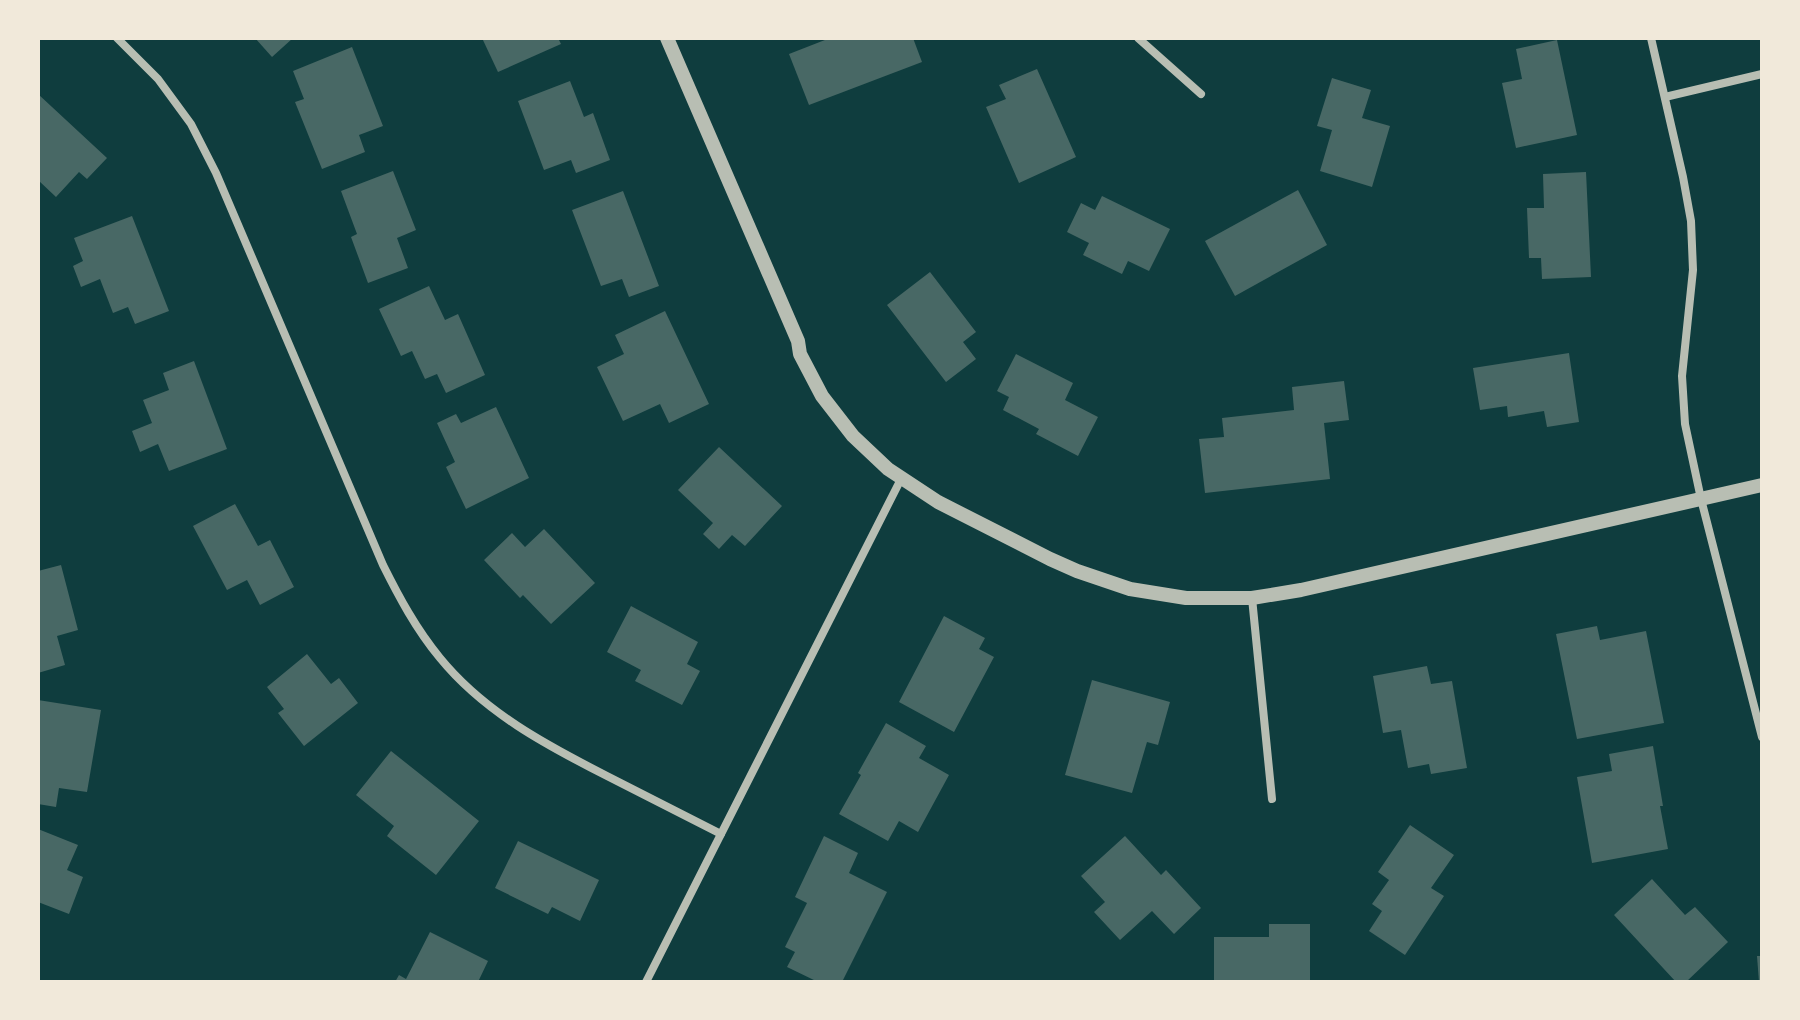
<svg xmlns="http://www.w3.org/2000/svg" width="1800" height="1020" font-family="Literata,serif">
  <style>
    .building { fill: #486865 }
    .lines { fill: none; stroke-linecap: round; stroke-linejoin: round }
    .minor { stroke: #b8beb3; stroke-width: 8 }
    .tertiary { stroke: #b8beb3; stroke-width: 14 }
  </style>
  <rect width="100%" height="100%" fill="#0f3d3e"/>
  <!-- building -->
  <g class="building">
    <polygon points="255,38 293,38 272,57"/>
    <polygon points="482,38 558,38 561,44 498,72"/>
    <polygon points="830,38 913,38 922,62 809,105 789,54"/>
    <polygon points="1557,40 1577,135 1516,148 1502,83 1522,79 1516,49"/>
    <polygon points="352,47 383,126 359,135 365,152 322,169 295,102 304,99 293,71"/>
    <polygon points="1037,69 1076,157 1019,183 986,107 1006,99 999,85"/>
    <polygon points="1332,78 1371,90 1362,118 1390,126 1372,187 1320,171 1332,130 1317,126"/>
    <polygon points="570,81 584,117 593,113 610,160 576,173 571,160 544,170 518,101"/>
    <polygon points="38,94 107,158 87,179 79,172 56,197 38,180"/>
    <polygon points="393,171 416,230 397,238 408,268 368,283 351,237 357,234 341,191"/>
    <polygon points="1586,172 1591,277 1542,279 1541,258 1529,258 1527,208 1544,208 1543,174"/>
    <polygon points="1298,190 1327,245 1235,296 1205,241"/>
    <polygon points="623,191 659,286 629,297 622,279 601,286 572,210"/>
    <polygon points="1102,196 1170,229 1149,271 1128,261 1122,274 1083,255 1089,243 1067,232 1081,203 1095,210"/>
    <polygon points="132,216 169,311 135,324 128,307 113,313 100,279 81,287 73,266 83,261 74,238"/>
    <polygon points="930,272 976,332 963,342 976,359 946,382 887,305"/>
    <polygon points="429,286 445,320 458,314 485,375 446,393 437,374 425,379 412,351 401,356 379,309"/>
    <polygon points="665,311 709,404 669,423 660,404 623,421 597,367 624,354 615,335"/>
    <polygon points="1569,353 1579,422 1547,427 1544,411 1508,417 1507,406 1480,410 1473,368"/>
    <polygon points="1016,354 1073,383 1065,400 1098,417 1078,456 1036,434 1039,429 1003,410 1009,397 997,391"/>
    <polygon points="194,361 227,449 169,471 158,444 140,452 132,431 152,423 143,400 169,390 163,373"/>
    <polygon points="1344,381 1349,420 1324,423 1330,479 1205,493 1199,439 1224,437 1222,418 1294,410 1292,387"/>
    <polygon points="496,407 529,478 466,509 446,467 455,462 437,423 456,414 461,423"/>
    <polygon points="719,447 782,506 745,546 732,535 719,549 703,534 713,523 678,490"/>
    <polygon points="235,504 258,546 270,540 294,587 260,605 247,580 227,590 193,526"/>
    <polygon points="544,529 595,583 551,624 523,595 520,598 484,560 512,533 525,547"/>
    <polygon points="61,565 78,630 57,636 65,665 38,673 38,571"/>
    <polygon points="631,606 698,642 687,664 700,671 682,705 635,681 641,670 607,652"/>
    <polygon points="944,616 985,638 979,649 994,657 954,732 899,702"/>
    <polygon points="1597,626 1600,640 1646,631 1664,723 1577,739 1556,634"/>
    <polygon points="307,654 331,684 339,678 358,703 304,746 278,713 284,709 267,687"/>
    <polygon points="1427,666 1431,684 1452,681 1467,768 1431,774 1429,764 1408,768 1401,730 1383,733 1373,676"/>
    <polygon points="1092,680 1170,702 1158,745 1147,742 1132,793 1065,775"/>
    <polygon points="38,700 101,710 87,792 59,788 56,807 38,804"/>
    <polygon points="886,723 926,746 919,758 949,775 918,832 899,821 888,841 839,814 861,775 858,773"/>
    <polygon points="1653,746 1663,806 1660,806 1668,849 1592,863 1577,777 1612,771 1609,754"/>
    <polygon points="391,751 479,821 436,875 387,836 394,826 356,795"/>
    <polygon points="1410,825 1454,855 1431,888 1444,896 1405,955 1369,931 1382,911 1372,904 1389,880 1378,872"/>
    <polygon points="38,829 78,845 67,870 83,877 69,914 38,902"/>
    <polygon points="824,836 858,853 849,873 887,892 842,982 818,982 787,967 795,952 785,947 807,903 795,897"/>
    <polygon points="1125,836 1161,875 1166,870 1201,908 1174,934 1152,911 1120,940 1094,912 1105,902 1081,876"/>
    <polygon points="518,841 599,880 580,921 552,907 548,914 495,888"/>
    <polygon points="1652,879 1685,915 1695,907 1728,942 1686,982 1676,982 1614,915"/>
    <polygon points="1269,924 1310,924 1310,982 1214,982 1214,937 1269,937"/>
    <polygon points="430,932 488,961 478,982 395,982 399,975 406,979"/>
    <polygon points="1757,956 1762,956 1762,982 1759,982"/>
  </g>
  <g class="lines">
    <!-- minor -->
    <g class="minor">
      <path d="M117 38 158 79 191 124 216 173 383 565C399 597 416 629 440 658 484 712 546 745 607 776 645 795 683 815 721 834"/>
      <polyline points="1138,38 1201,94"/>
      <polyline points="1651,38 1683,177 1691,221 1693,270 1682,376 1685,424 1701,499 1762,737"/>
      <polyline points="1665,97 1762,74"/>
      <polyline points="1252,598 1272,799"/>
      <polyline points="646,982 901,479"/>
    </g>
    <!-- tertiary -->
    <polyline class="tertiary" points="667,38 798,341 800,354 822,396 853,436 888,469 938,502 1050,559 1077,571 1130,589 1186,598 1252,598 1301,590 1762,485"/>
  </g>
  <!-- border -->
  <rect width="1800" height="1020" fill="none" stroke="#f1e9da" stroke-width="80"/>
</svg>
